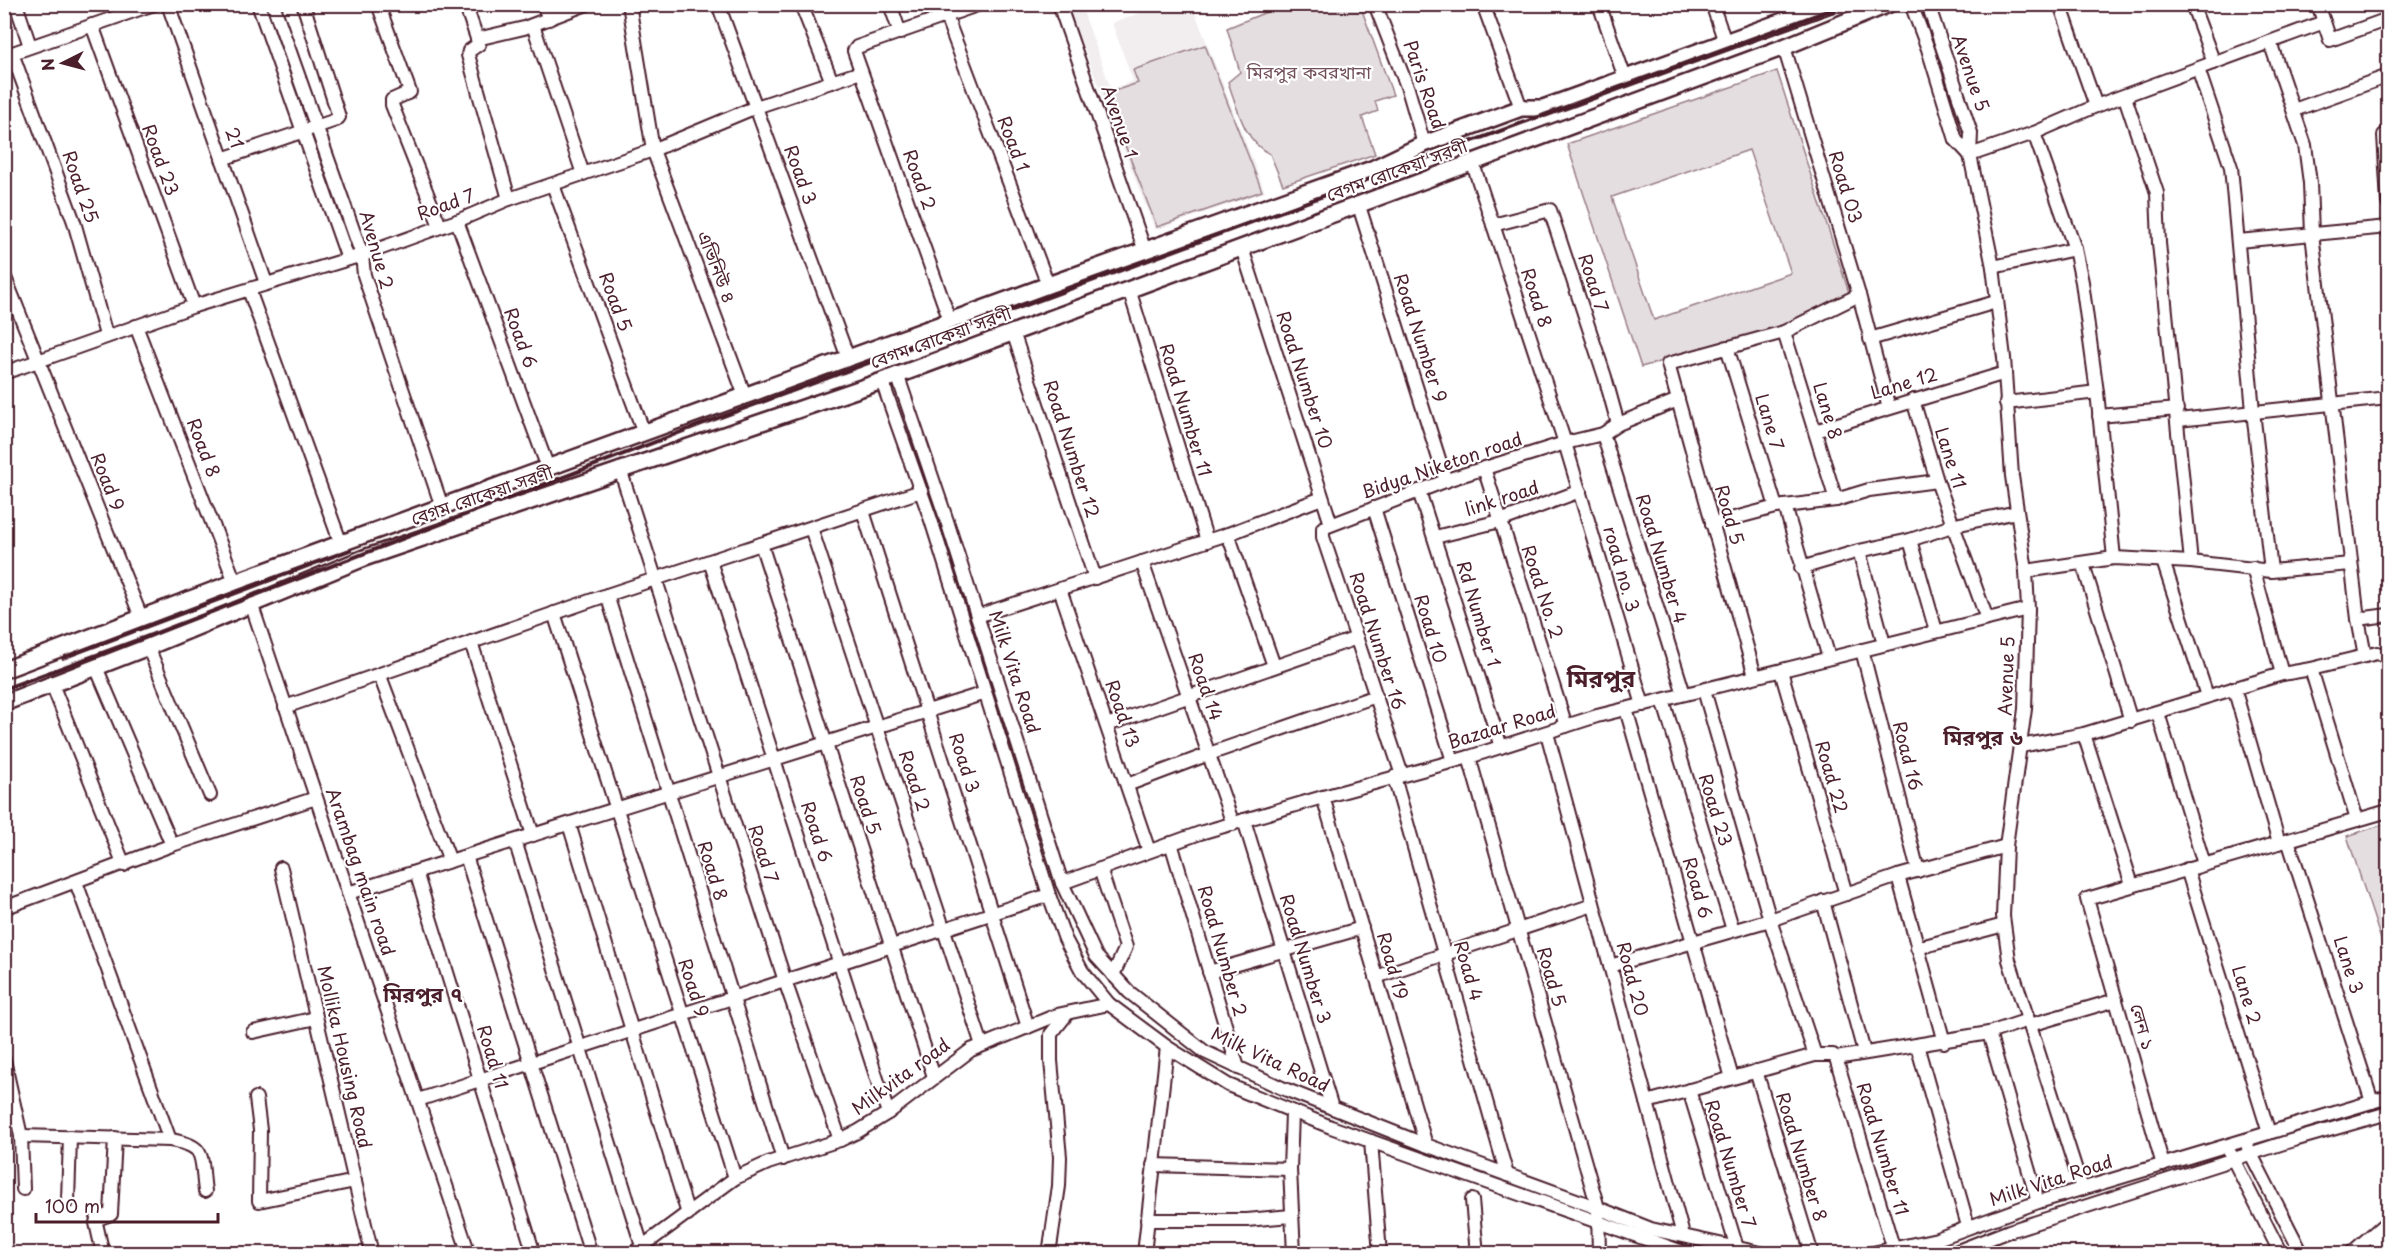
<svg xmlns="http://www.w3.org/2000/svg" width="2393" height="1258" font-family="'Playpen Sans','Noto Sans Bengali',sans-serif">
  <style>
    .built { fill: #f2eeef; fill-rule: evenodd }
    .green { fill: #e5dee0; stroke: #987e86; stroke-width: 1.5; fill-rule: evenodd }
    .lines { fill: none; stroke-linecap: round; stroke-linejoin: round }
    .minor-casing { stroke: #4a1f2b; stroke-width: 16 }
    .major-casing { stroke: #4a1f2b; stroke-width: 20 }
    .minor { stroke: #fff; stroke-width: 12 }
    .major { stroke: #fff; stroke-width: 15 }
    .rail { stroke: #4a1f2b; stroke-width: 4 }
    .labels { text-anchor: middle; stroke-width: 4.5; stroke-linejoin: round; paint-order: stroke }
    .park-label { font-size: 18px; fill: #714f58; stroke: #fff }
    .street-label { font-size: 18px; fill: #4a1f2b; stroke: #fff }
    .quarter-label { font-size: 21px; font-weight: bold; fill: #4a1f2b; stroke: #fff }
    .district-label { font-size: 24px; font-weight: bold; fill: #4a1f2b; stroke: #fff }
  </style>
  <rect width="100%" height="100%" fill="#fff"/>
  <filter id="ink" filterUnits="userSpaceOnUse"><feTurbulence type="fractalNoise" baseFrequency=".0167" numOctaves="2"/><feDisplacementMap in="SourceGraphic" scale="12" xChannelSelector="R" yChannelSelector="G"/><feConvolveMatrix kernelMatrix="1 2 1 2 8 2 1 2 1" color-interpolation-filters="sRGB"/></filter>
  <g filter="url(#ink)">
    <!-- built -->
    <path class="built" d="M1085 5H1100L1083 11 1111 89 1133 81 1112 23 1162 5H1192L1265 192 1155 230 1069 10ZM1133 70 1261 192 1105 94 1138 83Z"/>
    <!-- green -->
    <g class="green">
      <path d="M1286 4 1360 5 1393 95 1375 101 1378 111 1362 117 1375 154 1283 185 1270 154C1244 142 1237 107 1228 82L1240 72 1227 28Z"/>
      <polygon points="1205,45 1262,191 1157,227 1105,94 1138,83 1133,70"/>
      <path d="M1777 71 1852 302 1757 334 1641 367 1567 144ZM1749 150 1791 273 1654 320 1612 197Z"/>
      <polygon points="2388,823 2388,961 2347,836"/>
    </g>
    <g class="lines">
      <!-- minor casing -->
      <g class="minor-casing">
        <g id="minor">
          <polyline points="16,4 30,46"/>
          <polyline points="168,4 266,283"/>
          <polyline points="258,4 348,259"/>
          <polyline points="273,4 362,255 364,275 370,293 442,507"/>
          <polyline points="378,4 410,92 392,100 392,105 440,226"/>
          <polyline points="465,4 479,44 469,51 468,55 509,199"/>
          <polyline points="543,4 549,19"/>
          <polyline points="629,4 653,150 745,396"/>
          <polyline points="718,4 848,358"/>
          <polyline points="801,4 832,82"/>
          <polyline points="890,4 900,33"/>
          <polyline points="1059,4 1145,251"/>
          <polyline points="1375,4 1408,89 1424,144"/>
          <polyline points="1483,4 1521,108"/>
          <polyline points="1599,4 1625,78"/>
          <polyline points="1712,4 1725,42"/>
          <polyline points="1911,4 1928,49 1956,140 1970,155"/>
          <polyline points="1928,4 1971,133 1970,155 1993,267 2004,358 2012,476 2026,571 2028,609 2025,709 2006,846 2003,916 2009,960 2082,1189"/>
          <polyline points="2060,4 2096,106"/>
          <polyline points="2192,4 2214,63"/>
          <polyline points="2318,4 2330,40 2388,19"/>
          <polyline points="946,16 1048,285"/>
          <polyline points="92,25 194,306"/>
          <polyline points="533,25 583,174"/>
          <polyline points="477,39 524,28 587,4"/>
          <polyline points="2270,42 2305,145 2310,183 2312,234 2358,619 2365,656"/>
          <polyline points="1784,47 1859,295 1889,408"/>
          <polyline points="12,53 74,222 106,335"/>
          <polyline points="4,56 154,4"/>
          <polyline points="2198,69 2231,167 2253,411 2271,571"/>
          <polyline points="2125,97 2157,193 2159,243 2191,562"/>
          <polyline points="2294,110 2388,76"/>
          <polyline points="2034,133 2075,249 2082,282 2097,392 2114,558"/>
          <polyline points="2384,135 2388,202"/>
          <polyline points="1970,155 2034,133 2096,106 2324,22"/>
          <polyline points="222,159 336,120 339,117 303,4"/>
          <polyline points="1473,164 1565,443 1643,705"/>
          <polyline points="553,185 644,433"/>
          <polyline points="1359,206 1446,481"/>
          <polyline points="457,221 548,468"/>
          <polyline points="1493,225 1550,210 1605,377 1618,424"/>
          <polyline points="2238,241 2388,227"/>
          <polyline points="1242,248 1331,524"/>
          <polyline points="1993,267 2075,249"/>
          <polyline points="4,275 141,617"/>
          <polyline points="1129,289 1207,541"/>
          <polyline points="249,290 341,544"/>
          <polyline points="950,321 854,51 857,47 980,4"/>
          <polyline points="136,326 235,582"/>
          <polyline points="1013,332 1095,578"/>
          <polyline points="1784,332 1836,500"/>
          <polyline points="1870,339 1996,302"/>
          <polyline points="1727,347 1776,507"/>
          <polyline points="4,373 194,306 362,255 457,221 509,199 653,150 756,107 861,72"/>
          <polyline points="897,374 947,521 1062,883 1096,956 1129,992 1205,1052 1282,1088 1426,1145 1598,1208 1651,1229 1765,1254"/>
          <polyline points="882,381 931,520 1049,895 1065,939 1082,971 1109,1004 1167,1047 1228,1085 1331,1127 1688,1254"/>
          <polyline points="1913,400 1937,481 1987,619"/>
          <polyline points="2006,403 2097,392"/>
          <polyline points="2099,416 2177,409"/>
          <polyline points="2178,420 2388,398"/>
          <polyline points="1815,431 2005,373"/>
          <polyline points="1603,434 1684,694"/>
          <polyline points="1484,468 1566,726"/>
          <polyline points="620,469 785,981 840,1140"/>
          <polyline points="1419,491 1501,747"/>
          <polyline points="1785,506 1829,658"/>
          <polyline points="1374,508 1453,761"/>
          <polyline points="863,511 1028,1027"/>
          <polyline points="1712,524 1776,507 1836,500 1869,490 1937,481"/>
          <polyline points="811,528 982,1045"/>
          <polyline points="1228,534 1274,666"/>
          <polyline points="1435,537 1500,521 1580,491"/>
          <polyline points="1910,540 1936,631"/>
          <polyline points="761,544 934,1077"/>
          <polyline points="1859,551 1884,644"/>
          <polyline points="710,561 888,1113"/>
          <polyline points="2163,561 2207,696"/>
          <polyline points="1142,562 1233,824"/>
          <polyline points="2083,564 2131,721"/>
          <polyline points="1801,568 1859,551 1910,540 1955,525 2017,512"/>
          <polyline points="2253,568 2282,674"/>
          <polyline points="2026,571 2114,558 2191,562 2271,571 2351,564"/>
          <polyline points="1060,589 1149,851"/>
          <polyline points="607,595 783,1159"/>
          <polyline points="251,603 469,1254"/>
          <polyline points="554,613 735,1178"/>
          <polyline points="977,616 1228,534 1322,498"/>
          <polyline points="2358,619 2388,615"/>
          <polyline points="471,642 533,835"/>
          <polyline points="148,647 210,795"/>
          <polyline points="1862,650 1918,871"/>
          <polyline points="96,667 172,845"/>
          <polyline points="2311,669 2357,820"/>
          <polyline points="1781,671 1846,894"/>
          <polyline points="380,676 450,861"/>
          <polyline points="1755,676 1668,364 1784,332 1859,295"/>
          <polyline points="52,684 124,865"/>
          <polyline points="2234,688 2279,843"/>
          <polyline points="1704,690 1770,920 1815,1055"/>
          <polyline points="1663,700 1733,930"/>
          <polyline points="285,707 607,595 921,491"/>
          <polyline points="1626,709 1732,1078"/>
          <polyline points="2158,713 2204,864"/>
          <polyline points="1107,725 1357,638"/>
          <polyline points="1547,733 1683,1235"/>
          <polyline points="2084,734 2132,885"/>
          <polyline points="2021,746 2084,734 2282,674 2311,669 2377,653 2385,656 2388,662"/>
          <polyline points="1469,757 1598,1208 1599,1254"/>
          <polyline points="1402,775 1323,537 1323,528 1453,478 1565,443 1603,434 1618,424 1678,400"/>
          <polyline points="1394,777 1507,1175"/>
          <polyline points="1127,785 1209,754 1376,696"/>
          <polyline points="1323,797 1426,1145"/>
          <polyline points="1244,820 1332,1108"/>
          <polyline points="569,824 688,1214"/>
          <polyline points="2288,840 2372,1102"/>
          <polyline points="515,841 642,1246"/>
          <polyline points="1171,843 1238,1068"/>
          <polyline points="466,856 591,1254"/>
          <polyline points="281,868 372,1254"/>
          <polyline points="1100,869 1126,947 1113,975"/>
          <polyline points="2187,869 2269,1133"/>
          <polyline points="416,872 534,1254"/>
          <polyline points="1898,876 1944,1042"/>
          <polyline points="76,882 170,1140"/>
          <polyline points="1062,883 1200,833 1323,797 1469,757 1597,716 2028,609"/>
          <polyline points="348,893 985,693"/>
          <polyline points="1823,901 1864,1052"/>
          <polyline points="4,908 172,845 316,798"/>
          <polyline points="1917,948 2004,925"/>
          <polyline points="1610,966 1770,920 1898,876 2006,846"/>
          <polyline points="1209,972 1362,928"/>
          <polyline points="1376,977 1593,905"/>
          <polyline points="2030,1025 2116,1000"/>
          <polyline points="253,1032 316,1018"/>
          <polyline points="1989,1033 2038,1202"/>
          <polyline points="1917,1045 1968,1226"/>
          <polyline points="1836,1058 1894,1250"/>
          <polyline points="4,1060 21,1136 23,1189"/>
          <polyline points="1756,1071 1812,1254"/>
          <polyline points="1689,1090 1737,1248"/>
          <polyline points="256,1098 260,1130 259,1201 355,1181"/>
          <polyline points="418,1100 1049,895"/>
          <polyline points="1647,1102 1815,1055 1833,1055 1836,1058 1989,1033 2028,1020"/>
          <polyline points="1292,1113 1290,1169 1294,1254"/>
          <path d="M21 1136 170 1140C208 1146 200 1156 205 1191"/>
          <polyline points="1371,1141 1380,1254"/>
          <polyline points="2248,1148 2302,1254"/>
          <polyline points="2230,1153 2281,1254"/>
          <polyline points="1153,1165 1290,1169"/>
          <polyline points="2163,1165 2087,899 2388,811"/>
          <polyline points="1472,1200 1477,1254"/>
          <polyline points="68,1201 70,1137"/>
          <polyline points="1147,1220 1247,1220 1291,1216"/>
          <polyline points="2371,1236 2387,1254"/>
          <polyline points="103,1254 96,1223 97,1219 111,1214 115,1138"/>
          <polyline points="632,1254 735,1178 768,1163 840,1140 857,1132 888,1113 971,1050 1057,1015 1109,1004"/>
          <polyline points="1049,1254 1059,1186 1060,1157 1051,1061 1051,1034 1067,1014"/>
          <polyline points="1144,1254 1167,1047"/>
          <polyline points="1868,1254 1937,1239 2038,1202 2388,1097"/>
          <polyline points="1950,1254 2009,1231 2287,1142 2388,1113"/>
          <polyline points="2350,1254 2388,1221"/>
        </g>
      </g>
      <!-- major casing -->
      <g class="major-casing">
        <g id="major">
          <polyline points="4,670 235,582 1048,285 1372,169 1424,144 1521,108 1543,108 1830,4"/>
          <polyline points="4,703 148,647 364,558 882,381 1784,47 1889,4"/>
        </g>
      </g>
      <!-- minor -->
      <use href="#minor" class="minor"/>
      <!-- major -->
      <use href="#major" class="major"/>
      <!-- rail -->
      <g class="rail">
        <polyline points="63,658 350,550"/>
        <polyline points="4,689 146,637 702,424 1846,4"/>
      </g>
    </g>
  </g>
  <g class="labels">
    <!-- park labels -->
    <g class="park-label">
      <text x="1309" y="79">মিরপুর কবরখানা</text>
    </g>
    <!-- street labels -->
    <g class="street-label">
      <text transform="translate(1970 73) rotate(71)" y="6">Avenue 5</text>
      <text transform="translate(1424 85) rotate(71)" y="6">Paris Road</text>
      <text transform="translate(1119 122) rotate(71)" y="6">Avenue 1</text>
      <text transform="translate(234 138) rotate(70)" y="6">21</text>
      <text transform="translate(1013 144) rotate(69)" y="6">Road 1</text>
      <text transform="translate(160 160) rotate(70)" y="6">Road 23</text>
      <text transform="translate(1397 171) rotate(-20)" y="6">বেগম রোকেয়া সরণী</text>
      <text transform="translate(800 175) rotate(70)" y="6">Road 3</text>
      <text transform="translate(919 180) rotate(70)" y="6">Road 2</text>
      <text transform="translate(80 187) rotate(71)" y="6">Road 25</text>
      <text transform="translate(1845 187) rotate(73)" y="6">Road 03</text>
      <text transform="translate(446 205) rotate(-20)" y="6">Road 7</text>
      <text transform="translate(376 250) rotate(74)" y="6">Avenue 2</text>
      <text transform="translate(716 267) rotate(69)" y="6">এভিনিউ ৪</text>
      <text transform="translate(1593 283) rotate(72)" y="6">Road 7</text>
      <text transform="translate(1536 298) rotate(72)" y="6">Road 8</text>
      <text transform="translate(615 302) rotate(70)" y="6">Road 5</text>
      <text transform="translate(520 338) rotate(70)" y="6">Road 6</text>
      <text transform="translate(941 338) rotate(-20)" y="6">বেগম রোকেয়া সরণী</text>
      <text transform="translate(1420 338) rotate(72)" y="6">Road Number 9</text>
      <text transform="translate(1304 380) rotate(72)" y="6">Road Number 10</text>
      <text transform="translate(1904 384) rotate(-17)" y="6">Lane 12</text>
      <text transform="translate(1185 410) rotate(73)" y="6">Road Number 11</text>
      <text transform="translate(1827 411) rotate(73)" y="6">Lane 8</text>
      <text transform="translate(1769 422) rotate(73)" y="6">Lane 7</text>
      <text transform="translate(203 448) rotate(69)" y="6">Road 8</text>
      <text transform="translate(1071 449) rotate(72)" y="6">Road Number 12</text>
      <text transform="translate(1950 458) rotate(72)" y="6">Lane 11</text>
      <text transform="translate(1442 466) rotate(-19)" y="6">Bidya Niketon road</text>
      <text transform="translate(107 482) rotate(68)" y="6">Road 9</text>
      <text transform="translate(482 496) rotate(-19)" y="6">বেগম রোকেয়া সরণী</text>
      <text transform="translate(1502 499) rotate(-18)" y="6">link road</text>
      <text transform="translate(1729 515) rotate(74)" y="6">Road 5</text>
      <text transform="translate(1661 559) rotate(73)" y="6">Road Number 4</text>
      <text transform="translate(1621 569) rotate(74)" y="6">road no. 3</text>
      <text transform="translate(1542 592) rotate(72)" y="6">Road No. 2</text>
      <text transform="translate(1478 614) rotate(73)" y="6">Rd Number 1</text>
      <text transform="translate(1430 629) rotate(73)" y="6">Road 10</text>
      <text transform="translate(1377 641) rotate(72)" y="6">Road Number 16</text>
      <text transform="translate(1014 672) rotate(72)" y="6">Milk Vita Road</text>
      <text transform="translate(2007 676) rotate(-88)" y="6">Avenue 5</text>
      <text transform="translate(1205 687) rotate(71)" y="6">Road 14</text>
      <text transform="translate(1122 714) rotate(71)" y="6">Road 13</text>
      <text transform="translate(1502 727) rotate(-17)" y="6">Bazaar Road</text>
      <text transform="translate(1907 756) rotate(76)" y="6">Road 16</text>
      <text transform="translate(964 763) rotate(72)" y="6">Road 3</text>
      <text transform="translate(1831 777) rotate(74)" y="6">Road 22</text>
      <text transform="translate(914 781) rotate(72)" y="6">Road 2</text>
      <text transform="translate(865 805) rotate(72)" y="6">Road 5</text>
      <text transform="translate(1715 810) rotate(73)" y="6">Road 23</text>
      <text transform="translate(816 832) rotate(72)" y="6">Road 6</text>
      <text transform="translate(763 854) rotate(72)" y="6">Road 7</text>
      <text transform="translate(712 871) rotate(73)" y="6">Road 8</text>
      <text transform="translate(360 872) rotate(71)" y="6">Arambag main road</text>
      <text transform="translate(1697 888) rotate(74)" y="6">Road 6</text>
      <text transform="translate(1222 951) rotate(74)" y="6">Road Number 2</text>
      <text transform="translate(1305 959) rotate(73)" y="6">Road Number 3</text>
      <text transform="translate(2348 965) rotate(72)" y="6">Lane 3</text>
      <text transform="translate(1392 966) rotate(74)" y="6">Road 19</text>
      <text transform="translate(1468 971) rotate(74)" y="6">Road 4</text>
      <text transform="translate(1551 977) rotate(74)" y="6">Road 5</text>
      <text transform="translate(1632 979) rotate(75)" y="6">Road 20</text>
      <text transform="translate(693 988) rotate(72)" y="6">Road 9</text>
      <text transform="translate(2246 995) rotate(73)" y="6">Lane 2</text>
      <text transform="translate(2142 1027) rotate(74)" y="6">লেন ১</text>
      <text transform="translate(344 1057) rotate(77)" y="6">Mollika Housing Road</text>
      <text transform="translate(492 1057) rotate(73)" y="6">Road 11</text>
      <text transform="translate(1270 1060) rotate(25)" y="6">Milk Vita Road</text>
      <text transform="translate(901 1077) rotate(-36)" y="6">Milkvita road</text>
      <text transform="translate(1882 1149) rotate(73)" y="6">Road Number 11</text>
      <text transform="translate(1801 1157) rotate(73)" y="6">Road Number 8</text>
      <text transform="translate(1730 1164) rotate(73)" y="6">Road Number 7</text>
      <text transform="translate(2051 1181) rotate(-18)" y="6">Milk Vita Road</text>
    </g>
    <!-- quarter labels -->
    <g class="quarter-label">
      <text x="1983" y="745">মিরপুর ৬</text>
      <text x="423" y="1002">মিরপুর ৭</text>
    </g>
    <!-- district labels -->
    <g class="district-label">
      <text x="1601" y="687">মিরপুর</text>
    </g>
  </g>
  <!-- margin -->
  <rect width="2393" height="1258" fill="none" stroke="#fff" stroke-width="24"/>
  <rect x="12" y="12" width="2369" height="1234" fill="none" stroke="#4a1f2b" stroke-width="2" filter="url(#ink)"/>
  <!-- north arrow -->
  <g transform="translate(63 63) rotate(264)" stroke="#ffffff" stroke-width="4.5" paint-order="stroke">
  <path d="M0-4.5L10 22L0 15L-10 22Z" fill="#4a1f2b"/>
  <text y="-9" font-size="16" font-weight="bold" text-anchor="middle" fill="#4a1f2b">N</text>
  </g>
  <!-- scale -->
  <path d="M36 1213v9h182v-9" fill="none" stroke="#4a1f2b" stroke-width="3"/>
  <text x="45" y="1213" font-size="18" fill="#4a1f2b" stroke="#ffffff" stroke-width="4.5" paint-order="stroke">100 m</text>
</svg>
